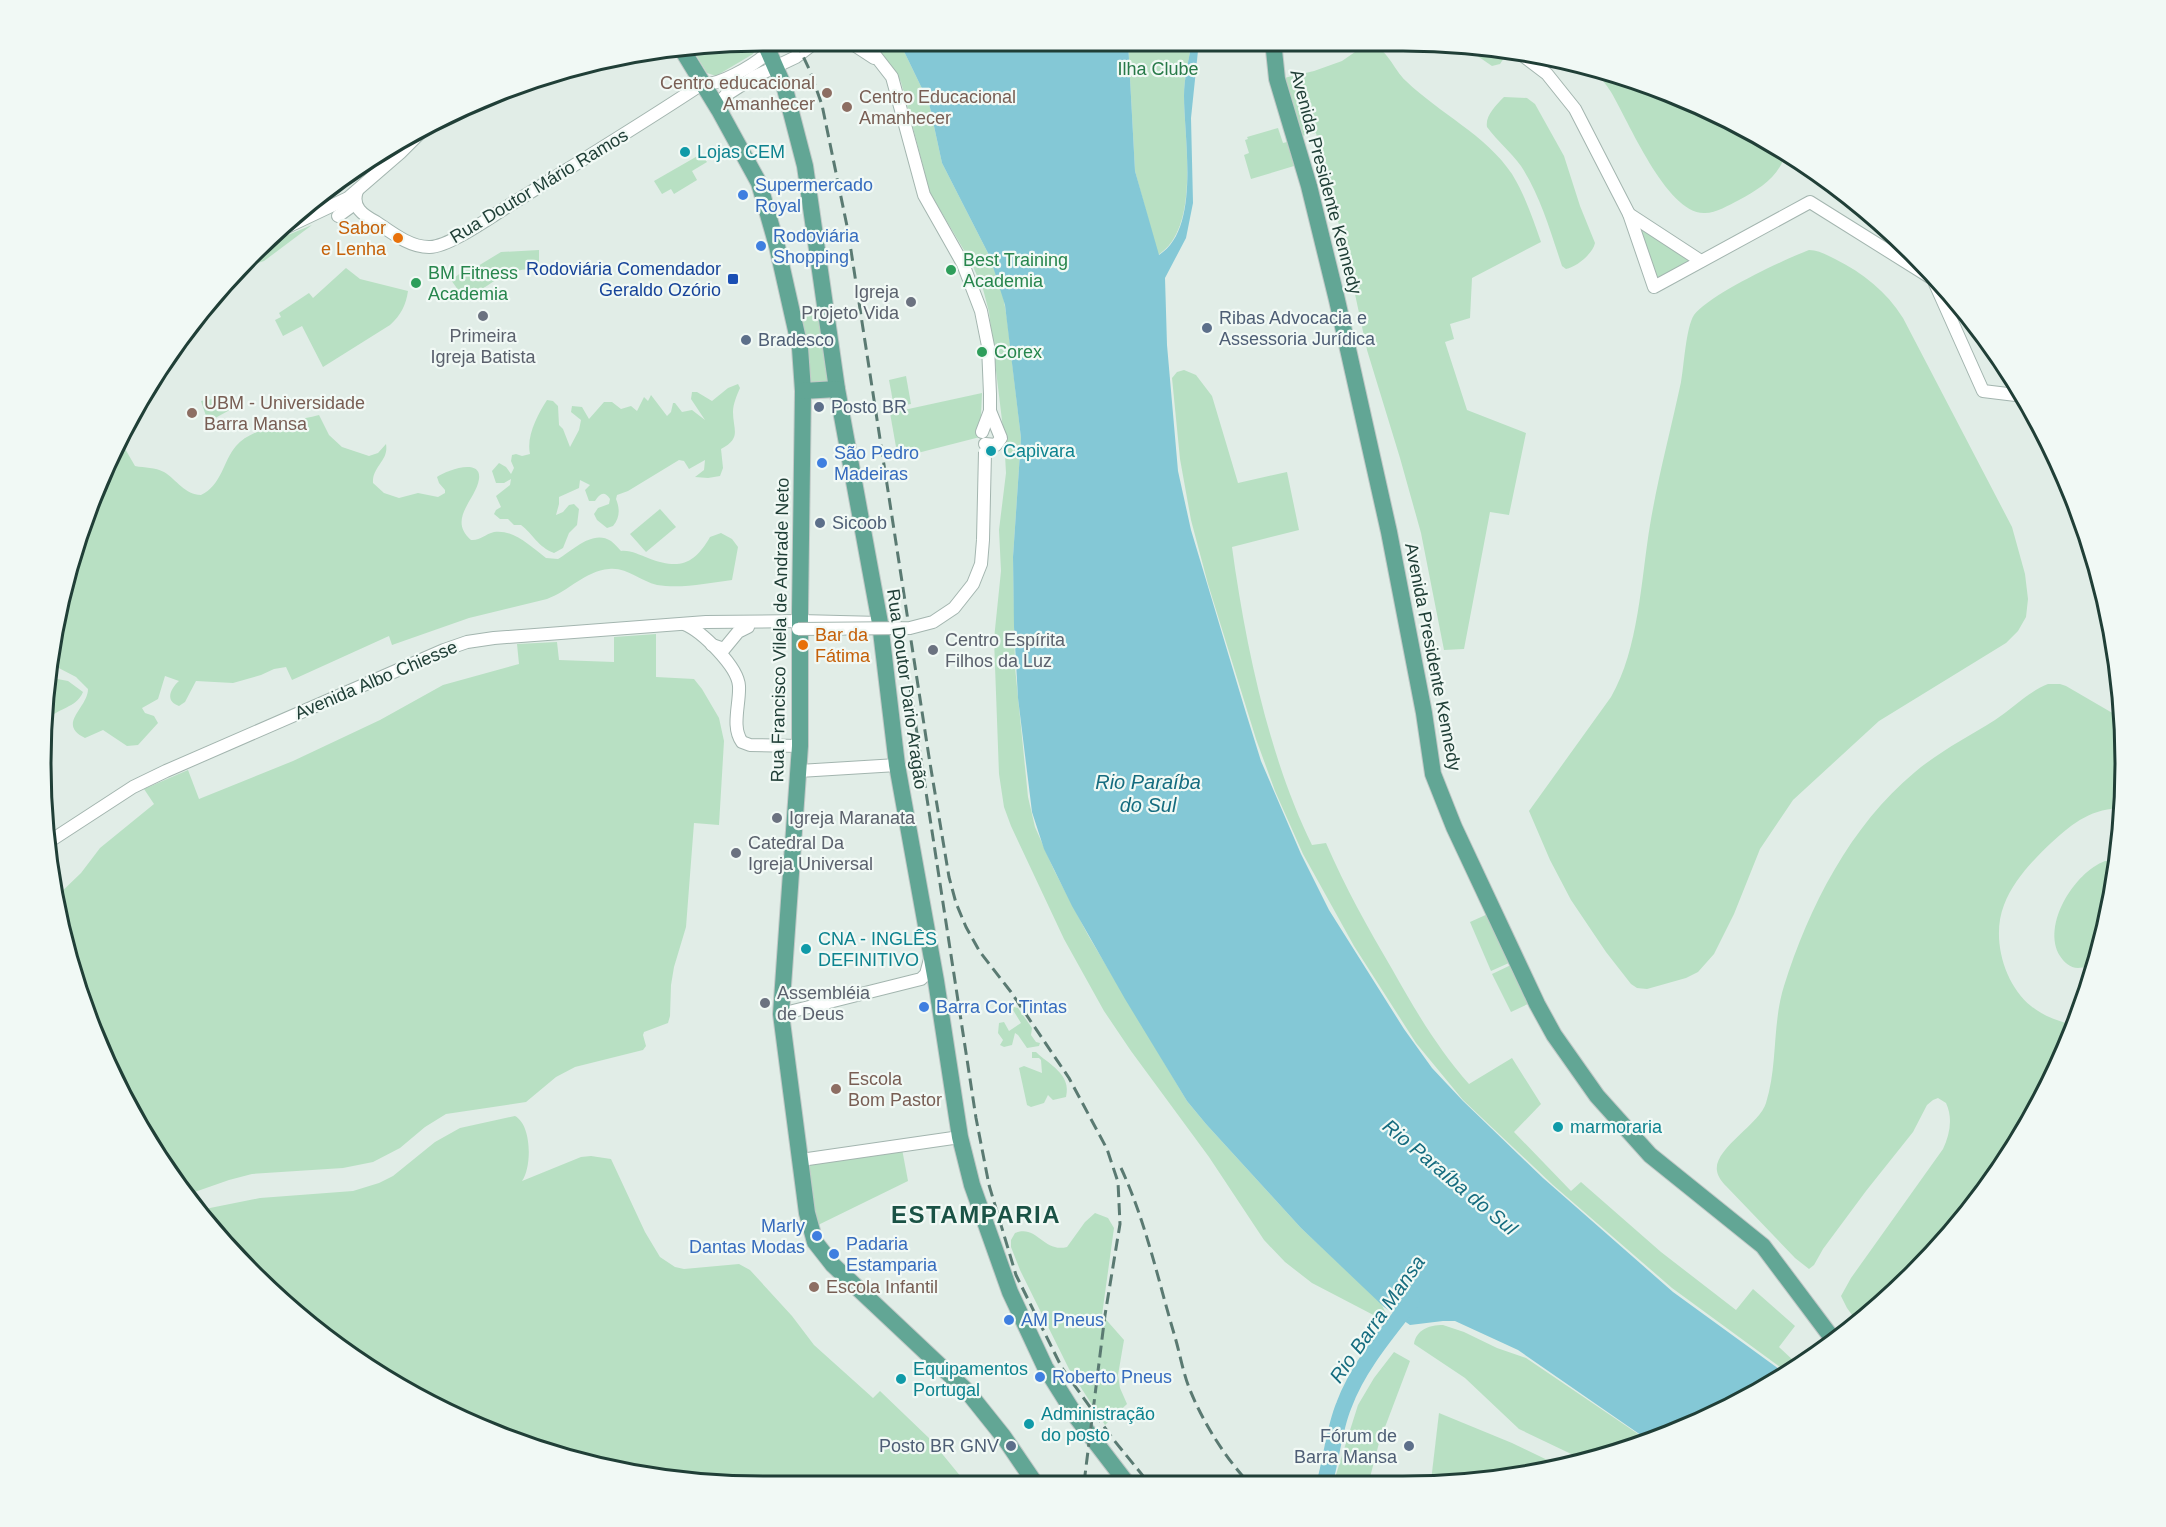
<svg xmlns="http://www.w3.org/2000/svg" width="2166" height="1527" font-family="Arial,sans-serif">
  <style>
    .green { fill: #b8e0c3 }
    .water { fill: #84c8d6 }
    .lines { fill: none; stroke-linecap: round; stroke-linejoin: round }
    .river { stroke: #84c8d6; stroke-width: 16 }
    .minor-casing { stroke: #a3b5af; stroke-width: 14 }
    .major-casing { stroke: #c1c9c7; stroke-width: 18 }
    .minor { stroke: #fff; stroke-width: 12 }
    .major { stroke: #62a695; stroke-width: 16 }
    .rail { stroke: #5a7a72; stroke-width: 3; stroke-dasharray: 12 6; stroke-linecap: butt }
    .minor-bridge-casing { stroke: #a3b5af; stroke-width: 14; stroke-linecap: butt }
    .minor-bridge { stroke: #fff; stroke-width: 12 }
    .education-dot { fill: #8d6e63; stroke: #f1f9f5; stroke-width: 2 }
    .culture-dot { fill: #0f9aa8; stroke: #f1f9f5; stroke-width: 2 }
    .shop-dot { fill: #3f7fe0; stroke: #f1f9f5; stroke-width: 2 }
    .food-dot { fill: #e8710a; stroke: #f1f9f5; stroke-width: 2 }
    .leisure-dot { fill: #2e9e5b; stroke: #f1f9f5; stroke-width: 2 }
    .transit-dot { fill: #1a4fb4; stroke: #f1f9f5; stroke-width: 2 }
    .worship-dot { fill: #6b7280; stroke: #f1f9f5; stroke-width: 2 }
    .service-dot { fill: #5c6f8a; stroke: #f1f9f5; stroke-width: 2 }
    .labels { text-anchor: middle; stroke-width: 4.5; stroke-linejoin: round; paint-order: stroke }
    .park-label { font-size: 18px; fill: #277948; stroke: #f1f9f5 }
    .education-label { font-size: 18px; fill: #785e54; stroke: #f1f9f5; text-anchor: start }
    .culture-label { font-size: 18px; fill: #0d838f; stroke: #f1f9f5; text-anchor: start }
    .street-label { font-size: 18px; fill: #203f37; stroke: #f1f9f5 }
    .shop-label { font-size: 18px; fill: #366cbe; stroke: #f1f9f5; text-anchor: start }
    .food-label { font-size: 18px; fill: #c56008; stroke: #f1f9f5; text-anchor: end }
    .leisure-label { font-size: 18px; fill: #27864d; stroke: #f1f9f5; text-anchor: start }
    .transit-label { font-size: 18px; fill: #164399; stroke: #f1f9f5; text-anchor: end }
    .worship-label { font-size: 18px; fill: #5b616d; stroke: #f1f9f5; text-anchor: start }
    .service-label { font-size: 18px; fill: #4e5e75; stroke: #f1f9f5; text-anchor: start }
    .water-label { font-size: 20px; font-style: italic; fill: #156c7f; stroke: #f1f9f5 }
    .district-label { font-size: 24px; font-weight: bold; letter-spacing: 1.5px; fill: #1a5245; stroke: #f1f9f5 }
    .rim { fill: none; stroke: #203f37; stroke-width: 3 }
  </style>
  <rect width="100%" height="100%" fill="#e1ede7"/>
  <!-- green -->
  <g class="green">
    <polygon points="756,41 757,47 753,54 716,76 707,73 696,55 708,48"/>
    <polygon points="869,41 899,41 929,103 942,163 990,257 1003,295 1007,319 1021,438 1013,557 1015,667 1028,797 1035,827 1054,870 1088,935 1187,1101 1206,1124 1301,1228 1381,1303 1387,1316 1383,1320 1312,1283 1285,1262 1264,1240 1209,1157 1131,1051 1104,1011 1064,939 1011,826 1004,807 999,774 994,639 1001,571 999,530 1006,473 1004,437 989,312 983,289 971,262 930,193 901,82 894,70"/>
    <path d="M1128 41H1192C1189 59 1184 78 1184 96 1184 140 1201 228 1158 255L1135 171Z"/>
    <path d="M1368 43C1387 47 1393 69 1406 81 1439 113 1486 135 1512 174 1525 195 1533 219 1541 242L1472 278 1470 318 1450 324 1454 339 1445 342 1467 410 1526 433 1509 515 1490 512 1464 649 1444 650 1421 533 1400 458 1367 350 1347 257 1316 133 1301 136 1284 78 1314 71 1342 61Z"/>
    <polygon points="1463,46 1501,50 1504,58 1500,64 1492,66"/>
    <path d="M1594 70 1679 95 1764 137 1786 152C1780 176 1760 189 1739 200 1729 205 1716 213 1705 213 1667 215 1628 120 1611 92 1606 84 1600 77 1594 70Z"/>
    <path d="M1504 97 1527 98 1535 104 1564 156 1580 206 1595 243C1593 253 1577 267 1566 269L1562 266C1551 233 1540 195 1521 166 1511 152 1497 141 1487 127 1485 116 1496 105 1504 97Z"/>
    <polygon points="1278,128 1283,143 1287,142 1294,166 1251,179 1244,155 1249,153 1245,140 1248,139 1247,137"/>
    <polygon points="701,154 707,162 692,171 697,180 674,194 671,189 662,194 654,181"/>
    <polygon points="1629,214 1701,261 1654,287"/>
    <polygon points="312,225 264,261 240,269 271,242"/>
    <path d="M539 250V268C506 269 492 282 466 301L451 280 470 266 473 269 501 252Z"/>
    <path d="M1809 250C1818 250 1827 255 1835 259 1863 273 1886 291 1903 318L2012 527 2025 574 2028 599 2026 617 2018 631 2006 643 1879 721 1793 800 1760 849 1734 914 1714 954 1698 972 1686 978 1647 989 1637 988 1631 984 1606 952 1571 900 1550 860 1529 811 1611 697C1639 649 1641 579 1650 525 1658 477 1671 429 1681 382 1684 366 1686 327 1694 315 1710 294 1783 260 1809 250Z"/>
    <path d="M346 268 360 279 408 291C406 305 401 315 390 325L323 367 302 326 283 336 275 320 281 317 279 313 309 293 313 298Z"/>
    <polygon points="822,309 836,384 805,388 797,314"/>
    <path d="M1184 370 1196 375 1212 396 1238 483 1287 472 1299 530 1232 547C1245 643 1269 758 1312 845L1326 843C1345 887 1368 928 1392 969 1415 1010 1438 1049 1469 1084L1512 1058 1541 1104 1514 1132 1571 1191 1581 1182 1661 1252 1736 1310 1753 1289 1795 1326 1779 1347 1796 1363 1784 1370 1672 1288 1553 1185 1463 1100 1416 1043 1354 946 1303 854 1275 791 1256 739 1208 584 1191 520 1180 459 1172 378 1177 372Z"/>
    <polygon points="906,376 911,404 894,407 889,380"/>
    <path d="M738 384 740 388C737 395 733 404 733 412 733 430 742 438 721 449L723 468 720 476 708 478 695 477 704 470 705 460 689 469 684 461 679 460 628 491 617 495 616 499C620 509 620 518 613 526L607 528 597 520 594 514 598 508 609 504 610 499C604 490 600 494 595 501H589L585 490 590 485 580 480 579 488 559 497V504L556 515 563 512 569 505 574 504 579 509 577 525 569 533 563 548 554 553C538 547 533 534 521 525H514L508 519H500L494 514 496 510 501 507 496 496 510 485 511 479 504 483H496L492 471 499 463 506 467 511 474 514 468 511 461 512 455 516 454 522 456 530 454C526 436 538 414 547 400L553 401 558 406 559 425 563 429 570 447 579 430 581 420 571 412 572 406 582 407 589 419 604 402H612L621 409 631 406 637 411 644 397 648 401 651 395 667 416 671 412 673 403H675L682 412 692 410 705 420 691 399 692 392H697L712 401 728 388Z"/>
    <polygon points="982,393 980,437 898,458 890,413"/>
    <polygon points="233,395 237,406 208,422 201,401"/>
    <path d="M319 415 329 435 342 447 369 456 378 453 386 444C389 461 372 466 373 483L384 493 399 498 418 493 438 497 445 493V490L439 483 437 477C445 471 482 457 479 479 476 500 447 519 471 540 480 541 485 534 494 532 514 529 531 547 546 558L558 559C573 550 593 529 611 541 615 544 618 548 621 551 631 550 639 555 648 558 679 570 694 565 710 537L721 533 732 539 738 547 732 580C708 583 681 589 657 585 640 581 627 567 609 569 585 571 569 591 547 599L469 618 392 645 389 636 292 680 286 667 274 669 261 675 233 683 196 681 185 702 179 706C164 701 171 688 179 681L165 676 158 699 142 708 145 713 154 716 158 723 138 745 127 746 103 730 85 738C56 724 88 708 88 689L76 677 53 665C53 653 59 639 58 627L96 487 117 443 124 447 135 466C145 468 155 467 164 472 177 480 185 495 201 495 222 485 223 461 236 446 252 427 296 421 319 415Z"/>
    <polygon points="660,509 676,527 646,552 630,534"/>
    <polygon points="656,634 656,677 694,679 702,689 719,718 724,741 719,825 694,823 686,927 674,967 671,985 670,1016 668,1023 644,1032 643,1035 646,1046 643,1050 575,1067 556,1077 526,1102 446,1114 425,1127 400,1148 373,1162 343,1168 252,1174 229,1180 189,1194 115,1083 65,951 55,898 81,873 100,848 154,804 144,789 188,770 199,799 293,761 380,720 443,685 519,664 517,644 557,642 559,660 614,662 614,637"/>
    <path d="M47 677 68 681 83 692C76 709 57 707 47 721Z"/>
    <path d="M2048 684H2060L2066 686 2121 718 2124 808C2092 808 2074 822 2051 843 2033 860 2013 881 2004 905 1991 938 2004 984 2031 1006 2043 1016 2058 1021 2073 1025L2051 1083 1976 1203 1879 1307 1857 1322 1847 1308 1841 1296 1851 1278 1943 1149C1950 1134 1953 1118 1946 1103L1938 1098 1933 1100 1927 1105 1913 1132 1866 1191 1823 1249 1814 1265 1809 1269 1795 1258 1726 1186C1722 1182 1718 1177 1717 1171 1713 1149 1760 1124 1766 1103 1778 1065 1772 1024 1784 986 1809 907 1850 826 1915 772 1940 751 1968 737 1995 720 2013 708 2028 692 2048 684Z"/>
    <path d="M2105 861H2116L2101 950 2096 963C2091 965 2084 968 2078 968 2070 968 2064 962 2060 956 2041 925 2075 872 2105 861Z"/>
    <polygon points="1490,913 1511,962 1491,971 1470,922"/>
    <polygon points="1511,965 1530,1003 1511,1012 1492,974"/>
    <polygon points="1014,1007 1018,1008 1032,1028 1031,1035 1036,1042 1040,1043 1039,1046 1027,1048 1018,1035 1015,1033 1012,1045 1004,1047 1000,1045 1003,1040 998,1033 999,1023 1004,1022 1009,1031 1021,1023 1013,1010"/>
    <path d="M1032 1052H1036C1048 1064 1072 1074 1066 1097L1053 1100 1048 1095 1044 1103 1031 1107 1027 1105 1019 1068 1024 1066 1042 1073 1041 1060 1039 1058H1032Z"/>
    <path d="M515 1116C532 1125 532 1167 522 1181L581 1157 591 1156 611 1159 645 1232 660 1257 675 1267 684 1269 739 1264 750 1270 792 1316 814 1345 873 1398 880 1391 930 1439 966 1483 717 1485 577 1462 444 1412 324 1337 220 1240 200 1210 260 1198 353 1191 379 1183 393 1176 435 1142 460 1128Z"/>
    <polygon points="902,1149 908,1181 814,1227 806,1162"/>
    <path d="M1095 1213 1108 1218 1114 1228 1102 1315 1124 1340 1118 1375 1120 1388 1127 1404 1105 1425 1069 1369 1020 1270 1011 1247V1240L1015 1233C1037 1224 1043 1253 1067 1247L1085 1222Z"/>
    <path d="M1443 1325 1464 1332 1497 1348 1526 1358 1647 1440 1588 1462 1519 1429 1465 1378 1414 1344C1416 1330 1429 1325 1443 1325Z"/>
    <polygon points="1394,1352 1410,1361 1379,1443 1369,1481 1334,1481 1358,1405 1374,1378"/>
    <polygon points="1439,1413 1512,1443 1562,1467 1497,1480 1431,1481"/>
  </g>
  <!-- water -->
  <path class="water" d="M899 41H1128L1135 171 1159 255C1201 229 1184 139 1184 96 1184 78 1189 59 1192 41H1199L1191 118 1193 203 1186 238 1165 278 1167 345 1178 471 1191 530 1246 713 1261 761 1301 854 1329 910 1404 1029 1432 1068 1463 1101 1543 1178 1673 1292 1783 1372 1722 1412 1648 1440 1518 1350 1455 1321H1443L1410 1325 1384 1307 1301 1228 1206 1124 1187 1101 1125 999 1072 906 1044 849 1032 812 1018 698 1014 627 1013 557 1021 438 1005 305 990 257 942 163 929 103Z"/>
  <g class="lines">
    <!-- river -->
    <path class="river" d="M1325 1481C1332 1456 1334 1429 1344 1405 1358 1367 1387 1333 1412 1301"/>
    <!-- minor casing -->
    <g class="minor-casing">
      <g id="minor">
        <polyline points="848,41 874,58"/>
        <polyline points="864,41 892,77 924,195 963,264 981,311 988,346 990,394 990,411 982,432"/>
        <polyline points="1518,52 1547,74 1575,109 1629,214 1654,287 1810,202 1933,279 1983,391 2024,396"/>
        <polyline points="719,110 719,103 726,95 754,77 796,57 817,41"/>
        <path d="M357 191C351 207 363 215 376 222 391 232 409 247 429 247 448 248 495 214 513 203 576 164 640 125 702 84 719 86 752 66 765 55L767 46"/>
        <polyline points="1629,214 1701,261"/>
        <polyline points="338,216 349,208 355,196"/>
        <polyline points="289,226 348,198 400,153 424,129"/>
        <polyline points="985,444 996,445 1001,438 990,411"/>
        <path d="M684 624C702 631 738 667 739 686 740 704 731 727 742 742L750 745 800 746"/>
        <polyline points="712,645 724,649 738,632 748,627"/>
        <polyline points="799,771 897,765"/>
        <polyline points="47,843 133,787 166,771 444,650 467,642 494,638 706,622 800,621 880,623"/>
        <polyline points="781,1014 921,979 926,974 930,959"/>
        <polyline points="801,1160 960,1137"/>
      </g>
    </g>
    <!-- major casing -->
    <g class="major-casing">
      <g id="major">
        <polyline points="764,41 785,89 805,166 837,389 880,623 897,765 936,981 960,1137 972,1185 1010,1292 1045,1367 1077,1418 1126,1482"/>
        <polyline points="1273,41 1277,79 1309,186 1337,300 1389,532 1424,713 1433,774 1454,827 1537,1004 1554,1035 1597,1096 1650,1155 1763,1246 1832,1338"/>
        <polyline points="683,51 719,110 759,183 777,246 800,348 803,391 800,612 800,746 781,1014 807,1213 815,1242 833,1265 967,1391 1003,1436 1035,1483"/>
        <polyline points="803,391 837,389"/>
      </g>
    </g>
    <!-- minor -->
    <use href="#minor" class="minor"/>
    <!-- major -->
    <use href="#major" class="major"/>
    <!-- rail -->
    <g class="rail">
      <polyline points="796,41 810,71 822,105 848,231 929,757 949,877 956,903 966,927 980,952 1011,992 1069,1078 1107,1149 1118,1182 1120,1224 1105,1315 1084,1483"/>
      <polyline points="899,616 976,1118 989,1185 1016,1275 1062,1368 1113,1439 1148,1482"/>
      <path d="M1121 1168C1146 1222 1158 1280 1175 1337 1180 1354 1183 1373 1190 1390 1203 1422 1224 1456 1248 1482"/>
    </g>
    <!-- minor-bridge casing -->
    <g class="minor-bridge-casing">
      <polyline id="minor-bridge" points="798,629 910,628 933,622 954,608 973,584 981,564 983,540 985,452"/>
    </g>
    <!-- minor-bridge -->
    <use href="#minor-bridge" class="minor-bridge"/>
  </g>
  <!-- markers -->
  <g class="education-dot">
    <circle cx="827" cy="93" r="6"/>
    <circle cx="847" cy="107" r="6"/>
    <circle cx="192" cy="413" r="6"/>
    <circle cx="836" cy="1089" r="6"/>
    <circle cx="814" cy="1287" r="6"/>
  </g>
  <g class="culture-dot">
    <circle cx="685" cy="152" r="6"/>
    <circle cx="991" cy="451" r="6"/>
    <circle cx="806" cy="949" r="6"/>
    <circle cx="1558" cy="1127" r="6"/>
    <circle cx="901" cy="1379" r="6"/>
    <circle cx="1029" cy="1424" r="6"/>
  </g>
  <g class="shop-dot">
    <circle cx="743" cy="195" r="6"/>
    <circle cx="761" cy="246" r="6"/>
    <circle cx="822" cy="463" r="6"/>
    <circle cx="924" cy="1007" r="6"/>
    <circle cx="817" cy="1236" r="6"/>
    <circle cx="834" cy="1254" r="6"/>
    <circle cx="1009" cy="1320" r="6"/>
    <circle cx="1040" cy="1377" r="6"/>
  </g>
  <g class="food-dot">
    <circle cx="398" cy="238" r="6"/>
    <circle cx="803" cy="645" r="6"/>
  </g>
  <g class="leisure-dot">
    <circle cx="951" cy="270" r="6"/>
    <circle cx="416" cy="283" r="6"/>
    <circle cx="982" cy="352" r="6"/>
  </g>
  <rect class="transit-dot" x="727" y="273" width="12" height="12" rx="3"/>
  <g class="worship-dot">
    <circle cx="911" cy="302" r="6"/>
    <circle cx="483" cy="316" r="6"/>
    <circle cx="933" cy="650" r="6"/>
    <circle cx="777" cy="818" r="6"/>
    <circle cx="736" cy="853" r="6"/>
    <circle cx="765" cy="1003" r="6"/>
  </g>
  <g class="service-dot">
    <circle cx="1207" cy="328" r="6"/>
    <circle cx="746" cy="340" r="6"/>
    <circle cx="819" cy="407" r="6"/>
    <circle cx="820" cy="523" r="6"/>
    <circle cx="1011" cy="1446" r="6"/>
    <circle cx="1409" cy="1446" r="6"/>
  </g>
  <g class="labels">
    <!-- park labels -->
    <g class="park-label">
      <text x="1158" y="75">Ilha Clube</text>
    </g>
    <!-- education labels -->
    <g class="education-label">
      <text x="815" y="89" text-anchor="end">Centro educacional<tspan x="815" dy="21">Amanhecer</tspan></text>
      <text x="859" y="103">Centro Educacional<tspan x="859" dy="21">Amanhecer</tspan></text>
      <text x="204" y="409">UBM - Universidade<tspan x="204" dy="21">Barra Mansa</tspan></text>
      <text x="848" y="1085">Escola<tspan x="848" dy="21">Bom Pastor</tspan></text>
      <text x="826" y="1293">Escola Infantil</text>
    </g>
    <!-- culture labels -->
    <g class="culture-label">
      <text x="697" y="158">Lojas CEM</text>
      <text x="1003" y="457">Capivara</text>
      <text x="818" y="945">CNA - INGLÊS<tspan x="818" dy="21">DEFINITIVO</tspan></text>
      <text x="1570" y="1133">marmoraria</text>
      <text x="913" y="1375">Equipamentos<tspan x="913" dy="21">Portugal</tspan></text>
      <text x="1041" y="1420">Administração<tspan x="1041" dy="21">do posto</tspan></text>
    </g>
    <!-- street labels -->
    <g class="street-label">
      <text transform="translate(1326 182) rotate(75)" y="6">Avenida Presidente Kennedy</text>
      <text transform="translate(539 186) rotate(-31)" y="6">Rua Doutor Mário Ramos</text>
      <text transform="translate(780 630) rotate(-89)" y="6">Rua Francisco Vilela de Andrade Neto</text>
      <text transform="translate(1433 657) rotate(79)" y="6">Avenida Presidente Kennedy</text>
      <text transform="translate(376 680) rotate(-23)" y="6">Avenida Albo Chiesse</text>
      <text transform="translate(907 689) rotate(82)" y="6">Rua Doutor Dario Aragão</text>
    </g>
    <!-- shop labels -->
    <g class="shop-label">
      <text x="755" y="191">Supermercado<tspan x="755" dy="21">Royal</tspan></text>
      <text x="773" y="242">Rodoviária<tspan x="773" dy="21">Shopping</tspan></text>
      <text x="834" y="459">São Pedro<tspan x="834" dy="21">Madeiras</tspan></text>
      <text x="936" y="1013">Barra Cor Tintas</text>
      <text x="805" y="1232" text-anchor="end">Marly<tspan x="805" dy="21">Dantas Modas</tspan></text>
      <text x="846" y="1250">Padaria<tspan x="846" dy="21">Estamparia</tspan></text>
      <text x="1021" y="1326">AM Pneus</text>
      <text x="1052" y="1383">Roberto Pneus</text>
    </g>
    <!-- food labels -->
    <g class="food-label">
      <text x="386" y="234">Sabor<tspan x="386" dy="21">e Lenha</tspan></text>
      <text x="815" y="641" text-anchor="start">Bar da<tspan x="815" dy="21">Fátima</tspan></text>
    </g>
    <!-- leisure labels -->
    <g class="leisure-label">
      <text x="963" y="266">Best Training<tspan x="963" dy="21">Academia</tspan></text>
      <text x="428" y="279">BM Fitness<tspan x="428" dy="21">Academia</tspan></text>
      <text x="994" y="358">Corex</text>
    </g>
    <!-- transit labels -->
    <g class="transit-label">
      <text x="721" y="275">Rodoviária Comendador<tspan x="721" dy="21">Geraldo Ozório</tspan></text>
    </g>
    <!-- worship labels -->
    <g class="worship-label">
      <text x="899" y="298" text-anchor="end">Igreja<tspan x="899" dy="21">Projeto Vida</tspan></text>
      <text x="483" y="342" text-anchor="middle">Primeira<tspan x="483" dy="21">Igreja Batista</tspan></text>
      <text x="945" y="646">Centro Espírita<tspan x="945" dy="21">Filhos da Luz</tspan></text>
      <text x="789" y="824">Igreja Maranata</text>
      <text x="748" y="849">Catedral Da<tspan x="748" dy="21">Igreja Universal</tspan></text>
      <text x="777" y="999">Assembléia<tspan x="777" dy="21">de Deus</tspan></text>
    </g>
    <!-- service labels -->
    <g class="service-label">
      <text x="1219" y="324">Ribas Advocacia e<tspan x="1219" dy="21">Assessoria Jurídica</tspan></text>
      <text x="758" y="346">Bradesco</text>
      <text x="831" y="413">Posto BR</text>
      <text x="832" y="529">Sicoob</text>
      <text x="1397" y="1442" text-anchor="end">Fórum de<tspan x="1397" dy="21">Barra Mansa</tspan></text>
      <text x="999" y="1452" text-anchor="end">Posto BR GNV</text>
    </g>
    <!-- water labels -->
    <g class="water-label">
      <text x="1148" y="789">Rio Paraíba<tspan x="1148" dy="23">do Sul</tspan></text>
      <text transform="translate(1450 1177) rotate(40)" y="7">Rio Paraíba do Sul</text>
      <text transform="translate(1377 1319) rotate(-55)" y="7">Rio Barra Mansa</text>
    </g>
    <!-- district labels -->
    <g class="district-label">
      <text x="976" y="1223">ESTAMPARIA</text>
    </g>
  </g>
  <!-- crop -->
  <path d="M0 0H2166V1527H0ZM763 51H1403A712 712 0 0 1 2115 763V764A712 712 0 0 1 1403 1476H763A712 712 0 0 1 51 764V763A712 712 0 0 1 763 51Z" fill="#f1f9f5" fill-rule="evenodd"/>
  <path class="rim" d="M763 51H1403A712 712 0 0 1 2115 763V764A712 712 0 0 1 1403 1476H763A712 712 0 0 1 51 764V763A712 712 0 0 1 763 51Z"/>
</svg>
